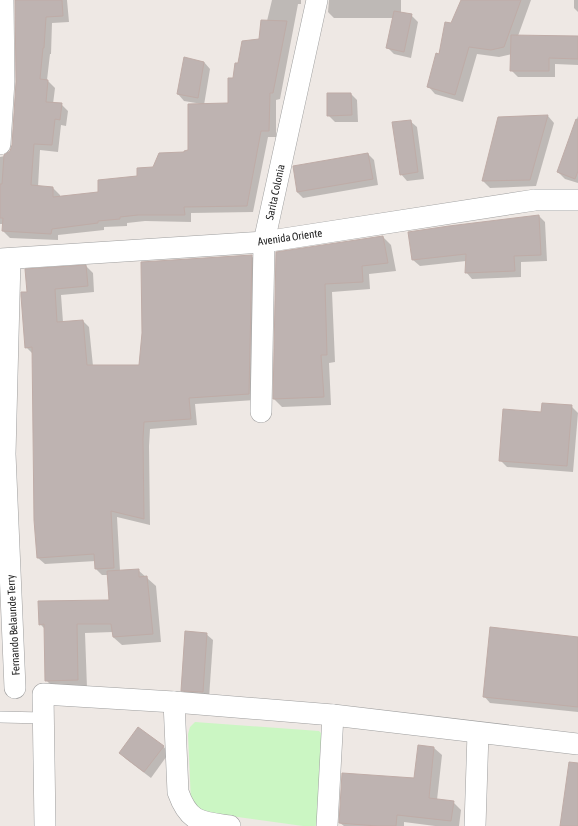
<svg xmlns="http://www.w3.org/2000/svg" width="578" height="826" font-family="'Asap Condensed',sans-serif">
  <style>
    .park { fill: #cbf6c3 }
    .shadow { fill: #0003 }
    .building { fill: #beb3b1; stroke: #bfaca7 }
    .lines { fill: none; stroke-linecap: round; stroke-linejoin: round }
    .lane-casing { stroke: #9e9e9e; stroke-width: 12 }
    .street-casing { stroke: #9e9e9e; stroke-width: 22 }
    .lane { stroke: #fff; stroke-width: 11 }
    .street { stroke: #fff; stroke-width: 21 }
    .labels { text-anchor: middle; stroke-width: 3.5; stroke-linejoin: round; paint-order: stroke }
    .street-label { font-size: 11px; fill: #1d1d1d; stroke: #fff }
  </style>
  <rect width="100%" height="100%" fill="#eee8e4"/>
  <!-- park -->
  <polygon class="park" points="195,722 319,731 324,736 320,824 315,826 303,826 201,812 191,802 188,734 190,727"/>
  <!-- shadow -->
  <g class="shadow">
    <polygon points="16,0 67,0 69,22 52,23 51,54 50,54 47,80 55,88 53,104 61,104 68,111 66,126 61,125 58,152 40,150 38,187 53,188 60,195 60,197 99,193 138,177 189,151 202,104 184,101 178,94 185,59 204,62 210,69 204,105 229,104 238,64 260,40 267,21 272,0 301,0 301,4 298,4 280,99 276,100 276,137 268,137 253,212 191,213 191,222 145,221 127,223 127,226 104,227 104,230 58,235 58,240 10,238 3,231 3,224 0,224 0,157 5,156 11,152 13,145 17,81"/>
    <polygon points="329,0 401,0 401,13 411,15 418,22 411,58 394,54 388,48 393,18 334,18 328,12"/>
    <polygon points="462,0 531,0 518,36 578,37 578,65 555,64 555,77 518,77 511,70 512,54 499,57 477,54 463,102 435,94 428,86"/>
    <polygon points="574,0 578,0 578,12 574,8"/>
    <polygon points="351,94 357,100 358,122 335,122 328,115"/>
    <polygon points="548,116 554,123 536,186 490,188 483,181 499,118"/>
    <polygon points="578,116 578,183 565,179 558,172"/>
    <polygon points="410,121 417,127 424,179 407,181 401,174"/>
    <polygon points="368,154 374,160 378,185 303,198 297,192"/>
    <polygon points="539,216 545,222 547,261 521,262 521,277 472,279 466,272 466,261 420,266 413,260 409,233"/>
    <polygon points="383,237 391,245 396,271 369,274 370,289 332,292 335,362 329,363 331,405 282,407 274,399 277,253"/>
    <polygon points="251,256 258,262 255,400 195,404 197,425 150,429 149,446 150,525 117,517 120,571 138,570 156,586 161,642 122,645 113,637 113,632 85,633 87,688 55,689 46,680 45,629 40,624 110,601 108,575 102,575 96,569 96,561 45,564 38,558 35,520 33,354 26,347 28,293 86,266 93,273 94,292 61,295 63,322 83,321 89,327 93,366 140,366"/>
    <polygon points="571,406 578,413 573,472 507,467 500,460 542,413"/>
    <polygon points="206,634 213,640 209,698 189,697 182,690"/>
    <polygon points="578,638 578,712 490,703 484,696"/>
    <polygon points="163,746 169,753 151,778 126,759 120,753"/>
    <polygon points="434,748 442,755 437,800 453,802 461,810 459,826 435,826 404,822 404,826 344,826 340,823 415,779"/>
  </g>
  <!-- building -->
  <g class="building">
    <polygon points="15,0 62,0 63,16 46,17 44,48 43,48 40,79 48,80 46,102 62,103 60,120 55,119 52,145 34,144 31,185 53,187 53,197 98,192 98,180 137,176 137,168 153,167 159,153 184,152 184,151 188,150 188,104 228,103 228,78 233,78 235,63 238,63 242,41 259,39 261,20 287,21 273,93 270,93 269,131 261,131 247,206 184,207 185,215 138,215 120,217 120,219 98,221 98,223 52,229 51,234 2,231 3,218 0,218 0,184 2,184 4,155 10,151 12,145 16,82"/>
    <polygon points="461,0 521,0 504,47 491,50 469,47 455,95 427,87 436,53 439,54 445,22 451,23"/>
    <polygon points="394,11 412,14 404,52 386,48"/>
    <polygon points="511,35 578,36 578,59 549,58 549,71 510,71"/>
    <polygon points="184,57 204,62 198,98 177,94"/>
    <polygon points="327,93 351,93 352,115 327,116"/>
    <polygon points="548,115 530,180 482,181 498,117"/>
    <polygon points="576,119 578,120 578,171 575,179 557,172"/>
    <polygon points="411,120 418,172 400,175 392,122"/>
    <polygon points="368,153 373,179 297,192 293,166"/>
    <polygon points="539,215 541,255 514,256 515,271 465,273 466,254 412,260 408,232 449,226"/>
    <polygon points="383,236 388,263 362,266 363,282 325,284 327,355 321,355 324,397 273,399 276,252"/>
    <polygon points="252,255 249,394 189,398 191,419 144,422 143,439 144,519 111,511 114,568 95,569 94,554 37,558 34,520 32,347 25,348 21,296 21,292 27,292 25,269 86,265 88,286 55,289 57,322 83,320 87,365 139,365 142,333 141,262"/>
    <polygon points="542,403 572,405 567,466 499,461 503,409 541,412"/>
    <polygon points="139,569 139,577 147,576 153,634 113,637 111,624 77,624 78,680 45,681 44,624 39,625 38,601 109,600 107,571"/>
    <polygon points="490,627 578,637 578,707 483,697"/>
    <polygon points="185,631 207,633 203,692 181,691"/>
    <polygon points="138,727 164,746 144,772 119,753"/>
    <polygon points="418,745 434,747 429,798 454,801 451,821 397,815 396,826 377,826 339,823 342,773 414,778"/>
    <polygon points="569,762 578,763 578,826 560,826"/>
  </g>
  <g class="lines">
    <!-- lane casing -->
    <g class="lane-casing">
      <polyline id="lane" points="0,717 43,718"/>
    </g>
    <!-- street casing -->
    <g class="street-casing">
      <g id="street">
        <polyline points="0,144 4,81 3,0"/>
        <polyline points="0,259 264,242 535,200 578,200"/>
        <polyline points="10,259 5,454 15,688"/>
        <polyline points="261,412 264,242 317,0"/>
        <path d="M174 702 178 792C189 823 201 822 230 826"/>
        <polyline points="45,826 43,694 174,702 333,715 578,744"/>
        <polyline points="327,826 333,715"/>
        <polyline points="475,826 478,733"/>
      </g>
    </g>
    <!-- lane -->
    <use href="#lane" class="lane"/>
    <!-- street -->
    <use href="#street" class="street"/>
  </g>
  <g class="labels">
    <!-- street labels -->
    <g class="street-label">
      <text transform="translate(275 192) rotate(-78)" y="4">Sarita Colonia</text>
      <text transform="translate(290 237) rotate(-8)" y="4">Avenida Oriente</text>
      <text transform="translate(13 625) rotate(-93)" y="4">Fernando Belaunde Terry</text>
    </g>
  </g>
</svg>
